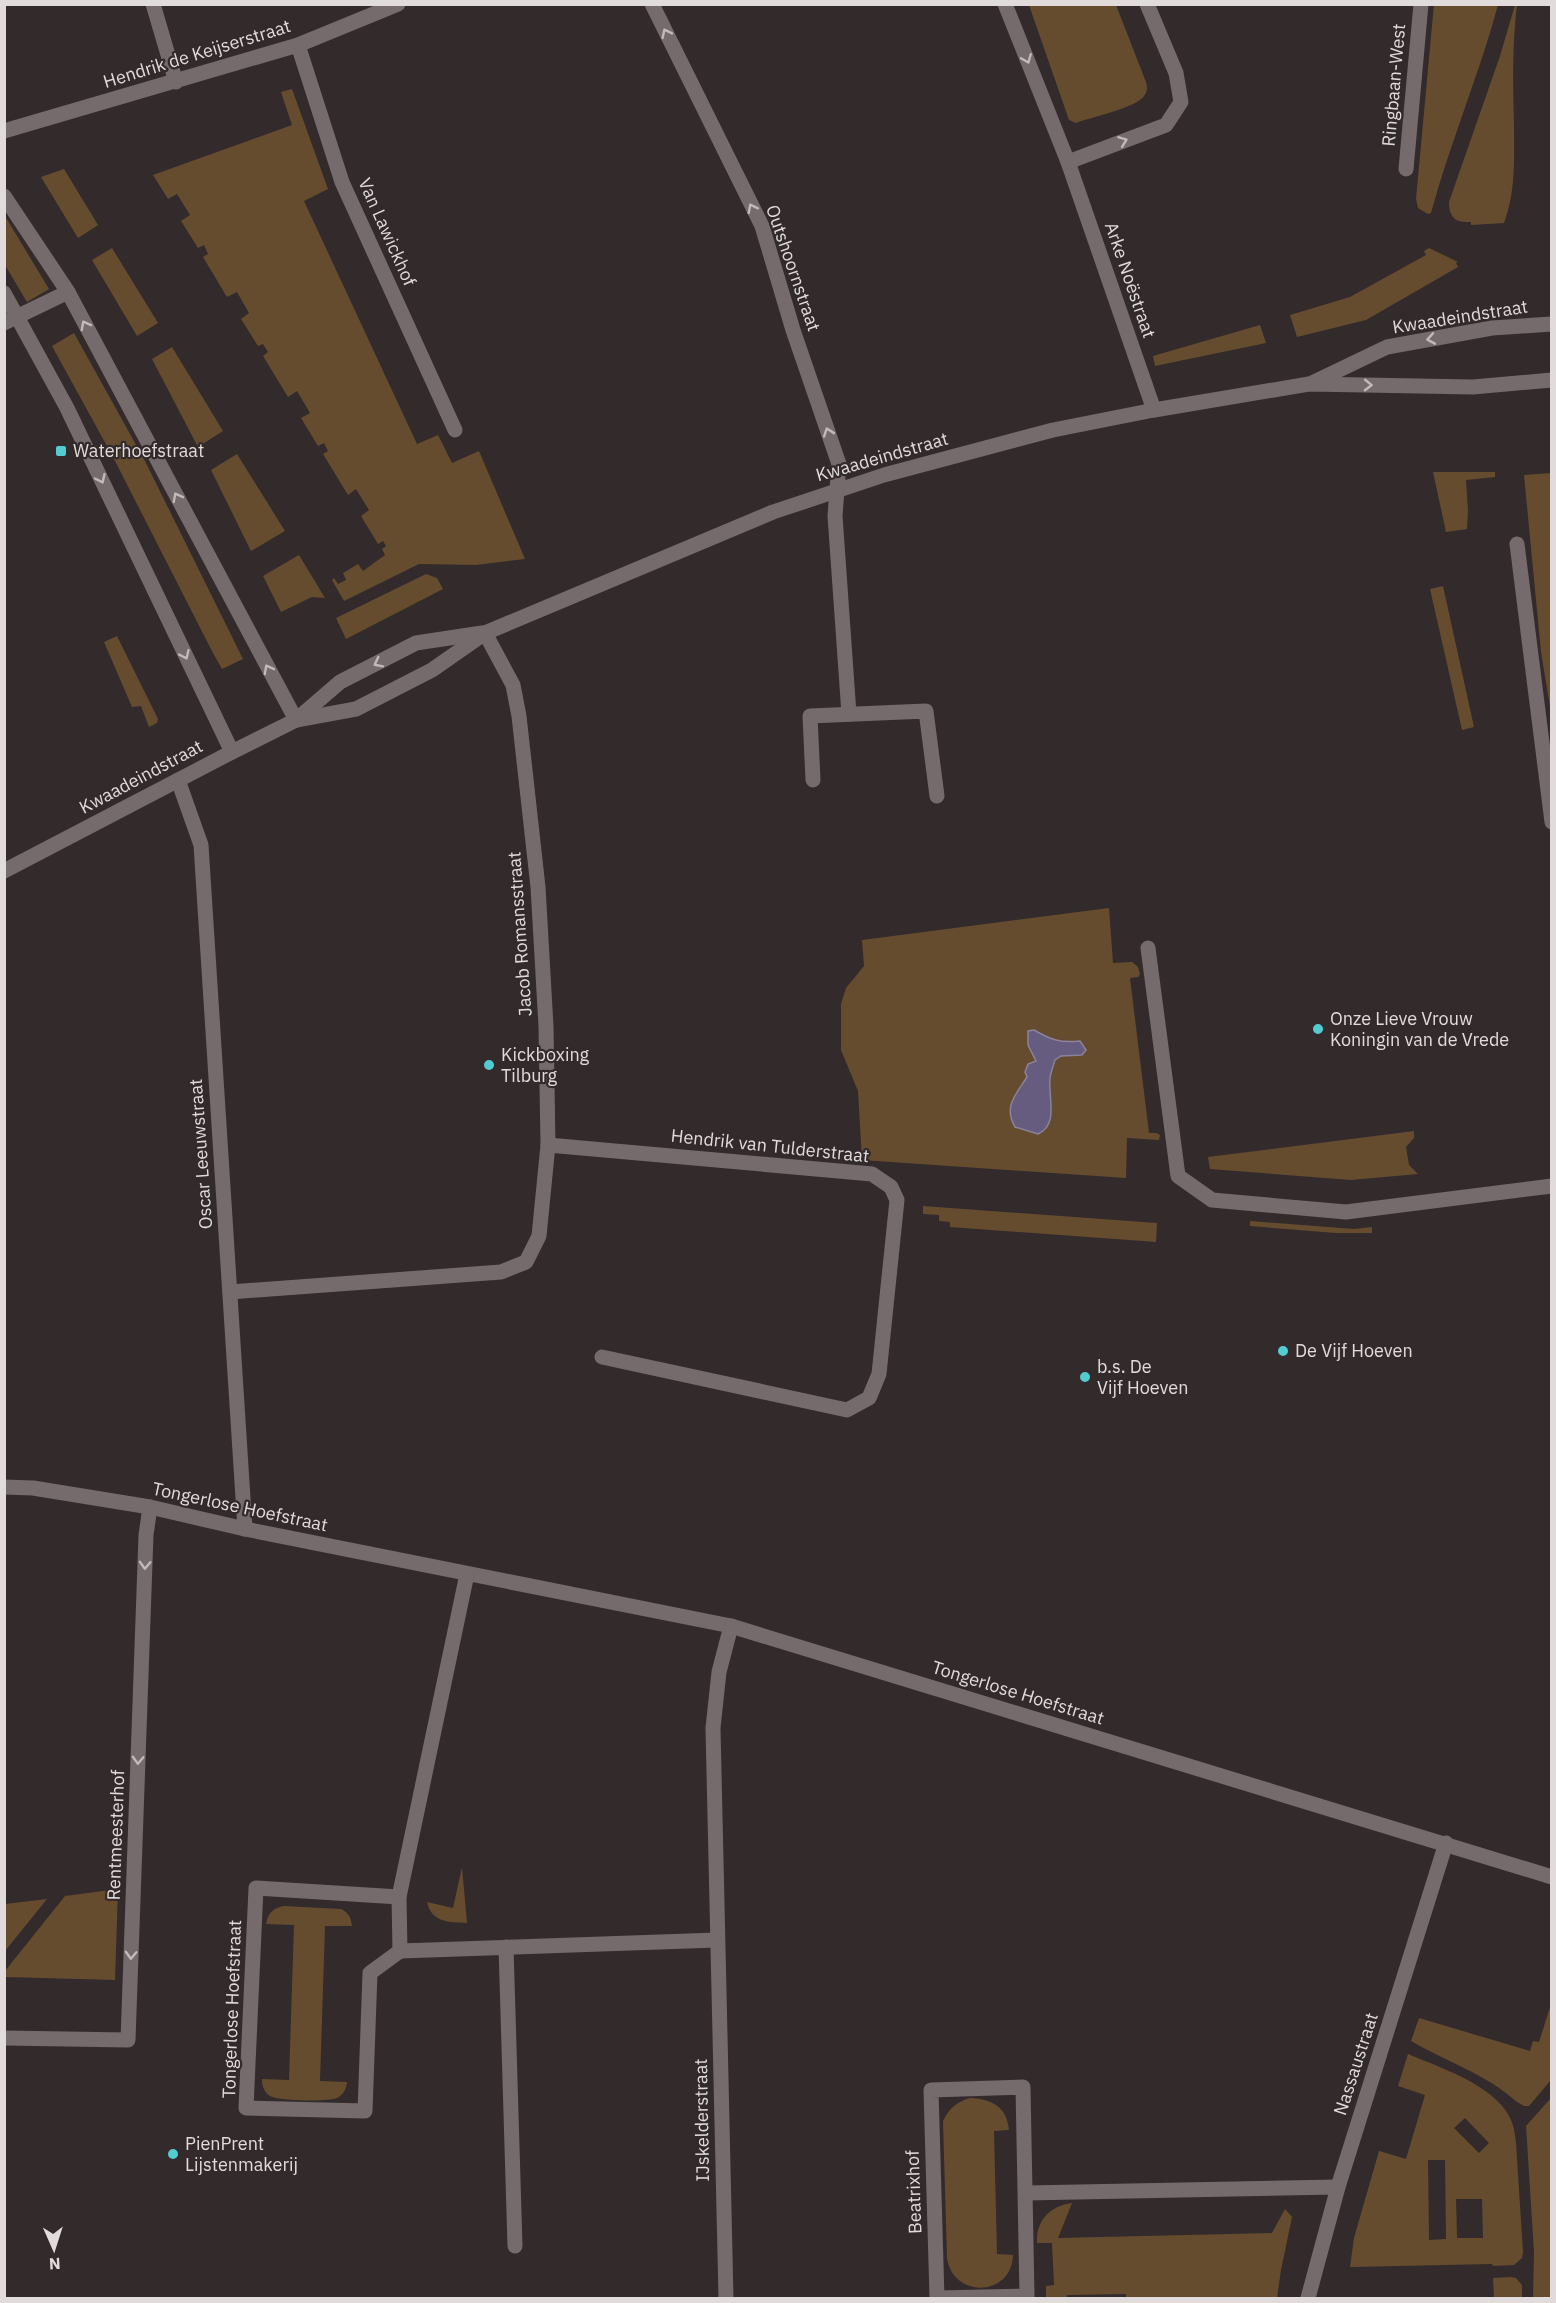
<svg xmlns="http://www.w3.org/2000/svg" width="1556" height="2303" font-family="'IBM Plex Sans',sans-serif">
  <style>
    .green { fill: #654c2f; fill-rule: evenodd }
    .water { fill: #665c7f; stroke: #8b829b; stroke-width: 1.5 }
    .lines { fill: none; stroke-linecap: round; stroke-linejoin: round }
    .minor { stroke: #756a6c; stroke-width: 15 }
    .oneway { stroke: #c1b9ba }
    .poi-dot { fill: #52ccd1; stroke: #332a2c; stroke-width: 2 }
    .labels { text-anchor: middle; stroke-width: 4.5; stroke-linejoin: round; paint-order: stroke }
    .street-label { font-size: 18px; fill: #e1dbdc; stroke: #332a2c }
    .poi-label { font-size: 18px; fill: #e1dbdc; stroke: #332a2c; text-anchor: start }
  </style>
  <rect width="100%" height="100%" fill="#332a2c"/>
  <!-- green -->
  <g class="green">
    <path d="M1434 4 1498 5C1479 75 1450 143 1431 213L1428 214 1418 208 1416 199Z"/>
    <path d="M1029 5H1116L1146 82C1147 87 1148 91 1144 96 1136 108 1091 117 1076 123L1069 120Z"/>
    <path d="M1515 5H1517C1512 45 1513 85 1514 126 1514 159 1516 191 1504 223L1471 225V222C1455 223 1449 217 1449 202L1500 56Z"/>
    <polygon points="292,89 328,189 304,201 417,444 438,435 452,463 479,451 525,559 476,565 419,564 344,601 332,580 334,578 338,584 346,580 343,573 358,564 363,571 385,555 382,549 386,546 383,541 378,544 361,516 369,510 356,489 348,495 323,454 328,451 324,443 318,446 301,418 310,413 297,391 288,397 263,356 268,352 263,344 258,346 241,319 249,313 237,292 227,297 203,257 208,254 204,245 198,248 181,221 190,215 177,194 168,199 153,175 292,125 281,92"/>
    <polygon points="64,169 98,225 78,238 41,177"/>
    <polygon points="5,216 49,289 27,302 5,265"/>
    <polygon points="112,248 158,323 137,336 92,260"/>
    <polygon points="1429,248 1458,262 1456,263 1458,267 1366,320 1297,337 1290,315 1350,297 1426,255 1424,251"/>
    <polygon points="1260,325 1266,343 1155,366 1153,356"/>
    <polygon points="74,333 145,461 243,659 222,669 213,653 113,457 52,346"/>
    <polygon points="172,347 223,431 198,447 152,359"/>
    <polygon points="237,454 285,531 251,551 211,470"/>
    <polygon points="1433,472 1495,472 1495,477 1466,480 1468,511 1467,529 1446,532"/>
    <polygon points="1551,473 1552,473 1551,713 1541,652 1524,475"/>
    <polygon points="299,555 325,598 312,597 281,612 263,576"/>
    <polygon points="426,574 437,578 443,589 346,639 336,618"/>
    <polygon points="1443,586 1474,727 1462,730 1430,589"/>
    <polygon points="117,636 158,719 157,723 149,727 141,706 132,707 104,642"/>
    <polygon points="1109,908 1113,963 1132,962 1138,967 1140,974 1138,977 1130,978 1149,1133 1157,1133 1160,1135 1159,1140 1127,1138 1126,1178 862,1160 858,1091 841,1050 841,1004 846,988 864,966 862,940"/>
    <polygon points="1414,1131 1414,1138 1406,1147 1409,1165 1418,1174 1351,1180 1210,1169 1208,1157"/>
    <polygon points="923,1206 1157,1223 1156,1242 950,1227 950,1222 939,1221 939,1215 923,1214"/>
    <polygon points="1250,1221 1354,1229 1372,1227 1372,1233 1336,1233 1250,1226"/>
    <path d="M462 1867 467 1923C449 1922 432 1923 427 1902L453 1908Z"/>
    <polygon points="118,1889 115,1980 5,1977 5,1971 65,1896"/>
    <polygon points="47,1899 5,1951 5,1904"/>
    <path d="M284 1906 341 1909C349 1913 351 1918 352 1926H325L320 2081 347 2082C346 2089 344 2094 337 2098 329 2102 278 2101 270 2096 264 2092 262 2086 262 2079L289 2080 294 1925 266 1924C268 1913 273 1908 284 1906Z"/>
    <path d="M1551 2004V2080L1529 2106H1524L1517 2102C1486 2074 1447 2062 1411 2041L1419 2018 1530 2051 1533 2041 1539 2042Z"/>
    <path d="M1408 2054C1439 2067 1493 2085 1509 2116 1514 2125 1515 2134 1516 2143L1523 2252 1522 2258 1514 2265 1493 2266 1492 2264 1350 2267 1354 2238 1379 2151 1406 2159 1425 2095 1398 2086ZM1465 2118 1489 2143 1479 2153 1454 2128ZM1428 2160H1445L1446 2239 1429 2240ZM1456 2199H1482L1483 2238H1457Z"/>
    <path d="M970 2098C992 2099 1007 2107 1009 2130L994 2131 997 2254 1013 2255C1012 2297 953 2299 947 2258L943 2121C949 2108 957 2102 970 2098Z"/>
    <polygon points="1551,2098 1551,2298 1533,2298 1534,2252 1526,2126"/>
    <path d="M1072 2203 1058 2238 1272 2233 1285 2209 1292 2217 1281 2270 1277 2298H1126V2294L1067 2295 1066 2298H1046V2286L1054 2285 1052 2243H1037C1036 2220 1050 2206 1072 2203Z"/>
    <polygon points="1511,2277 1516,2278 1522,2285 1522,2298 1494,2298 1493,2278"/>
  </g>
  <!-- water -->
  <path class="water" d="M1034 1030C1051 1040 1060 1043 1080 1041L1086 1050 1082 1055 1061 1056 1055 1060C1053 1066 1051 1072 1050 1078 1048 1098 1059 1125 1038 1134L1015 1127C1003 1107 1016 1094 1027 1077L1025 1072 1028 1064 1036 1061 1028 1045V1031Z"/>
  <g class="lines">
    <!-- minor -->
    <g class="minor">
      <polyline points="153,4 176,82"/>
      <polyline points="652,4 762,226 793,330 839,464 835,516 849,714"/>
      <polyline points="1005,4 1068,162 1154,410"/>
      <polyline points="298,45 342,182 455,430"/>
      <polyline points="4,131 298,45 398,4"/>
      <polyline points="1068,162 1166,125 1181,102 1176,73 1147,4"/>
      <polyline points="1406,169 1421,4"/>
      <polyline points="4,196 68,292 296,720"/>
      <polyline points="4,293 67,408 232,752"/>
      <polyline points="4,323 68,292"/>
      <polyline points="1312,383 1387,347 1492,328 1552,324"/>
      <polyline points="1517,544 1552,822"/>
      <polyline points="296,720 356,709 432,670 485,633 773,512 884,475 1053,430 1154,410 1309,384 1473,387 1552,380"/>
      <polyline points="178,780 201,845 245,1529"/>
      <polyline points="813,780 810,716 926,711 937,796"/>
      <polyline points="4,871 232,752 296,720 340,682 416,643 482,633"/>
      <polyline points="1148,948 1178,1176 1212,1200 1346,1212 1552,1186"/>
      <polyline points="548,1145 872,1174 891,1187 897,1200 879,1374 869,1398 847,1410 602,1357"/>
      <polyline points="230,1292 501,1272 526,1262 539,1236 548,1145 546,1026 538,887 519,716 513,685 485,633"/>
      <polyline points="4,1487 33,1488 150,1507 245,1529 731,1626 1552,1877"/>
      <polyline points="399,1897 256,1888 246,2108 365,2111 370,1973 400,1951"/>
      <polyline points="506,1947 515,2246"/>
      <polyline points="400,1951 399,1897 467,1574"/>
      <polyline points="400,1951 717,1940"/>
      <polyline points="4,2038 128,2040 146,1535 150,1507"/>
      <polygon points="1023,2087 1027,2296 937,2298 931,2090"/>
      <polyline points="1026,2193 1338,2187"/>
      <polyline points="726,2298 713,1728 719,1672 731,1626"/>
      <polyline points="1308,2298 1338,2187 1446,1843"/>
    </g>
  </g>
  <!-- one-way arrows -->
  <defs><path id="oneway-chevron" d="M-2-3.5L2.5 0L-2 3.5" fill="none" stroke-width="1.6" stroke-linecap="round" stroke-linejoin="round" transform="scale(1.5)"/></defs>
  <g class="oneway">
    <use href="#oneway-chevron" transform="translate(666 33) rotate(-116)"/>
    <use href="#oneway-chevron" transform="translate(1027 59) rotate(68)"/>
    <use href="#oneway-chevron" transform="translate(1123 141) rotate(-21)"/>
    <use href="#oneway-chevron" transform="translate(752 208) rotate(-117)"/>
    <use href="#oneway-chevron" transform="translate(85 325) rotate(-118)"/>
    <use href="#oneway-chevron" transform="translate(1431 339) rotate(170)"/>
    <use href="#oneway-chevron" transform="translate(1368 385) rotate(1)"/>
    <use href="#oneway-chevron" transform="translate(828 432) rotate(-109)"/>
    <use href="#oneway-chevron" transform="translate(101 479) rotate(65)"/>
    <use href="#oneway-chevron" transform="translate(177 497) rotate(-118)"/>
    <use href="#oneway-chevron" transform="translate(185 655) rotate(65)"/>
    <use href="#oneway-chevron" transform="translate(378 663) rotate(153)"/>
    <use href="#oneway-chevron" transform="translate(268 669) rotate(-118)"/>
    <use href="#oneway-chevron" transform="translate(145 1565) rotate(92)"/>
    <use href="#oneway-chevron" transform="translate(138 1760) rotate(92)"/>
    <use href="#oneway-chevron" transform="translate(131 1955) rotate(92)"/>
  </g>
  <!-- markers -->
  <g class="poi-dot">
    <rect x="55" y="445" width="12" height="12" rx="3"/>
    <circle cx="1318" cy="1029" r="6"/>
    <circle cx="489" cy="1065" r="6"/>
    <circle cx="1283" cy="1351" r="6"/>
    <circle cx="1085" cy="1377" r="6"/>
    <circle cx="173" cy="2154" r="6"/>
  </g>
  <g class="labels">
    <!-- street labels -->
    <g class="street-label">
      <text transform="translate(197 54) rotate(-17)" y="6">Hendrik de Keijserstraat</text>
      <text transform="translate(1394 85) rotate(-85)" y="6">Ringbaan-West</text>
      <text transform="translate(387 232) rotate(66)" y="6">Van Lawickhof</text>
      <text transform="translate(793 268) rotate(71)" y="6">Outshoornstraat</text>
      <text transform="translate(1130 280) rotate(71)" y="6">Arke Noëstraat</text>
      <text transform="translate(1460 317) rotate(-9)" y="6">Kwaadeindstraat</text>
      <text transform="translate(882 457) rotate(-16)" y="6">Kwaadeindstraat</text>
      <text transform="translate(141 777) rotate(-28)" y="6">Kwaadeindstraat</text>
      <text transform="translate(520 934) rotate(-94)" y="6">Jacob Romansstraat</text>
      <text transform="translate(770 1146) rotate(6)" y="6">Hendrik van Tulderstraat</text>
      <text transform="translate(201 1154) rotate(-94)" y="6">Oscar Leeuwstraat</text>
      <text transform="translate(240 1507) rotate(12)" y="6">Tongerlose Hoefstraat</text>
      <text transform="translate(1018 1693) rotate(17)" y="6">Tongerlose Hoefstraat</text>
      <text transform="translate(116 1835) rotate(-88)" y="6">Rentmeesterhof</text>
      <text transform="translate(232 2009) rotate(-88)" y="6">Tongerlose Hoefstraat</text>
      <text transform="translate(1356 2064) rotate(-72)" y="6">Nassaustraat</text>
      <text transform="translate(702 2120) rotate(-91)" y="6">IJskelderstraat</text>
      <text transform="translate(914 2192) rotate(-92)" y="6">Beatrixhof</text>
    </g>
    <!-- poi labels -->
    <g class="poi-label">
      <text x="73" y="457">Waterhoefstraat</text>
      <text x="1330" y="1025">Onze Lieve Vrouw<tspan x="1330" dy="21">Koningin van de Vrede</tspan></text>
      <text x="501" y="1061">Kickboxing<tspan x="501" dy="21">Tilburg</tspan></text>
      <text x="1295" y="1357">De Vijf Hoeven</text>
      <text x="1097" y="1373">b.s. De<tspan x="1097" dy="21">Vijf Hoeven</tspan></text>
      <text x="185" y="2150">PienPrent<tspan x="185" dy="21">Lijstenmakerij</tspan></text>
    </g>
  </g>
  <!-- border -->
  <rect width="1556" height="2303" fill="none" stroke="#e1dbdc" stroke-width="12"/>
  <!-- north arrow -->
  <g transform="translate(54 2249) rotate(177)" stroke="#332a2c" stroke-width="4.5" paint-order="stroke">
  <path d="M0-4.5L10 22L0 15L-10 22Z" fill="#e1dbdc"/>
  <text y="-9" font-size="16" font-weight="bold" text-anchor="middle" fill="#e1dbdc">N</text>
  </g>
</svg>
